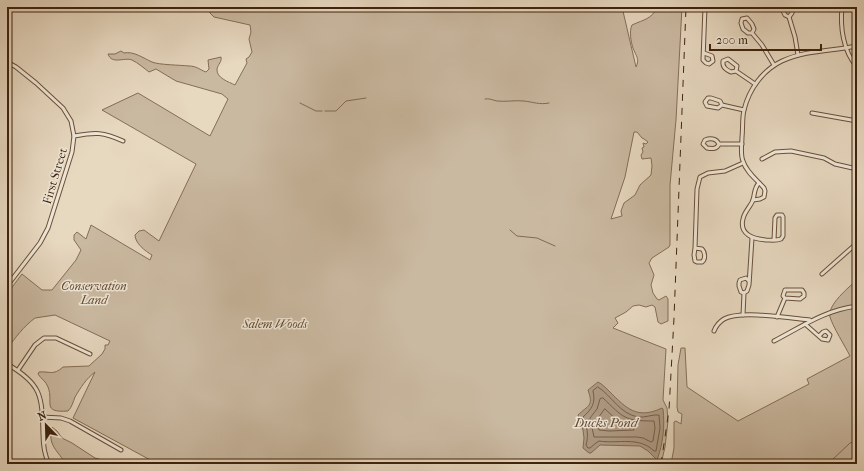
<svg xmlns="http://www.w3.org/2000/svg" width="864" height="471" font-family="'IM FELL French Canon',serif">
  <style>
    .green { fill: #cab9a1; stroke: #846e56; fill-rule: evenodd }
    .water { fill: #ae9a83; stroke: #816a53 }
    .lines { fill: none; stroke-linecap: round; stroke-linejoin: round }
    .shore { stroke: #765e48; stroke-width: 1 }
    .stream { stroke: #816a53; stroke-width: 1 }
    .minor-casing { stroke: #685039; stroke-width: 5 }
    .minor { stroke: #efe6d6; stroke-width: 3 }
    .rail { stroke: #3e230c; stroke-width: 1; stroke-dasharray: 7 7; stroke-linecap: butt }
    .labels { text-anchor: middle; stroke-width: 3; stroke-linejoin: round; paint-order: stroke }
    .street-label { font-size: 12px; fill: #3e230c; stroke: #efe6d6 }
    .park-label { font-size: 12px; font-style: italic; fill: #614831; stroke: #efe6d6 }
    .water-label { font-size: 13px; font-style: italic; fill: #604730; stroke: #efe6d6 }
  </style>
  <rect width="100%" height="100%" fill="#e7d8c0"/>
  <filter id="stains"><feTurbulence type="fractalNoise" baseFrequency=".005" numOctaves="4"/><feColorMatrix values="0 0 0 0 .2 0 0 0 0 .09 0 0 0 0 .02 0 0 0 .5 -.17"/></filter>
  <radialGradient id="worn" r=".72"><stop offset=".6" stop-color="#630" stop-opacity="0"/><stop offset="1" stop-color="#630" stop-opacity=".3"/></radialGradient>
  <!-- green -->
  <g class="green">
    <path d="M207 7H232L240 11 251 7H622L636 67C640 59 636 56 633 48 631 42 629 31 632 25 645 19 650 20 658 7H682L676 120 670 185V245L669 247 652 258 649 263 654 275 651 285 653 293 657 299 659 300 666 296 668 299V321L661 324 658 322 655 307 652 305 646 307 639 305 633 306 626 312 615 318 618 323 613 328 666 349 663 400 667 408 668 421 665 447 661 464H142L143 463 154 462 73 418 95 372C86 379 81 387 75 397 73 402 72 407 68 411 41 413 54 402 48 387 46 381 41 379 38 374L39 372C50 371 53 376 63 367L89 366 102 354 105 349V345H108L110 341 55 315 35 318C23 327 16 337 7 349V294L22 274 42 290H52L76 260 81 250 74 240V235L77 232 86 239 91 225 150 260 152 255C145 251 135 243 135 235L139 231 144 230 159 241 196 164 102 110 138 93 210 136 228 99 222 94 176 81 156 69 149 72C144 68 138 63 132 60 124 57 112 65 108 54H115L121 51 124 53C134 51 143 58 152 62 159 65 181 65 189 66 197 66 200 70 206 72L209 69 208 60 221 57C222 62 218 64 217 69 216 78 229 82 235 85L247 63 246 59 249 57 252 52 249 39 251 32 250 25 214 17 210 13ZM634 132H637L642 138 644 139 648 142 646 144 643 143 644 147 642 148 643 152 641 155 642 159 651 158 652 166 651 175 640 185 635 195 624 203 621 211 622 216 611 219 625 177Z"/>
    <path d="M857 280V464H671L674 448V422L676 421 681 424 682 414 678 412 677 407 678 365 681 348H685L687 387 738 421 809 384 807 379 850 356C845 346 833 327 830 317 827 305 849 287 857 280Z"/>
    <path d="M52 427 57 431 62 438 72 443 95 458 106 461 110 464H66C58 451 47 445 52 427Z"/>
  </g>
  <!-- water -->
  <path class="water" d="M598 382C602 384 606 388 610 392 626 408 637 420 662 408L663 409C665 426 663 444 657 460L648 451 640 446 600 445 591 453H589L583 448 584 438 583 430 578 415C588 405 594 407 588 390Z"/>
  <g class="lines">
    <!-- shore -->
    <g class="shore">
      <path d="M598 387C612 396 620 414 638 417 645 418 653 414 659 415L660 428 656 451H654C639 436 618 444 599 441L596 443 590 448H588L586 445C589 435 587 426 583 417 592 409 596 403 593 391Z"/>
      <path d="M603 398C624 418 624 421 654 421L655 428 653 441 651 442 643 438 637 437H594L590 418 597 409 600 399Z"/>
      <polygon points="605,409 618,421 634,427 634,430 609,431 599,430 597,420"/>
    </g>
    <!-- stream -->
    <g class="stream">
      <path d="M485 99C489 98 492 100 497 101 506 102 515 100 524 101 533 102 540 105 549 103"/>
      <polyline points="300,103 316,111 322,111"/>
      <polyline points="325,111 336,111 346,101 366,98"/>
      <polyline points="510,230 517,236 537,238 555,246"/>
      <polyline points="687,464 717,461 738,464"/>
      <polyline points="812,464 832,460 850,443 857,440"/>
    </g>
    <!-- minor casing -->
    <g class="minor-casing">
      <g id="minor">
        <polyline points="781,7 785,15 789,17 795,37 798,55"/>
        <path d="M842 7C840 27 843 51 857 67"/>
        <polyline points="789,17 792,13 792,7"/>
        <polyline points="752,33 754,29 752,24 747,18 742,19 741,23 743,29 748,33 752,33 762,45 774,65"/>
        <polyline points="704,53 712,56 713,61 709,64 706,63 703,60 705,7"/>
        <polyline points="7,62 16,67 36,83 63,108 71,121 74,136 72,152 48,228 40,243 7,286"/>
        <path d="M736 71 731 72C727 70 722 68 723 61L728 59 737 66 736 71 755 84"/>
        <polyline points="722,105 718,108 707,106 705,102 708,98 711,98 720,101 722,105 744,110"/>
        <polyline points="812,113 857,121"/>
        <path d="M74 136C96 132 103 132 123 141"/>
        <path d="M719 144C717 149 713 149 707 148L703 144 705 140C710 138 716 138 719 144H742"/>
        <polyline points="762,159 775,152 791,151 824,158 835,164 857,169"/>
        <path d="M759 183C754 188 755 193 753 200 751 206 744 212 743 219 739 235 754 239 766 240 771 240 776 241 781 239L783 236V217L782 215H777L775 218 774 240"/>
        <polyline points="857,190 855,200 857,209"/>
        <path d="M753 200 760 199 764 197 765 191 764 188C757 180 746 172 743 161 740 154 742 144 742 137 743 128 742 118 744 110 749 89 763 70 782 61 806 50 832 51 857 46"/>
        <path d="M695 248 694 255 695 261 697 262H702C706 259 705 252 702 249L695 248 697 189 700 177 708 173 725 171 743 163"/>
        <polyline points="822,274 857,243"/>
        <polyline points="744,293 741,292 739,286 739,283 740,280 746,278 749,281"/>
        <polyline points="743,315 744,293 747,291 749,285 752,238"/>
        <polyline points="777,317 785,298 783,296 785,290 802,290 804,293 804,296 800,299 785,298"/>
        <polyline points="805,324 822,339 828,340 830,335 826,331 823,332 819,336"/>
        <path d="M714 331C716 326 719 322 724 319 740 310 790 318 810 320"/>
        <path d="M774 341C801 327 825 310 857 306"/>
        <path d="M7 364C42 384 42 396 43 434 43 444 44 454 49 464"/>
        <polyline points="18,370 35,345 44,338 56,338 90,354"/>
        <polyline points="42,417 61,418 70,421 121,450"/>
      </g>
    </g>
    <!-- minor -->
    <use href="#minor" class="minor"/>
    <!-- rail -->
    <polyline class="rail" points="661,464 669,410 674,318 686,7"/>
  </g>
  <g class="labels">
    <!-- street labels -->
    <g class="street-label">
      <text transform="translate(55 176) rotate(-73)" y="4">First Street</text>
    </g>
    <!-- park labels -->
    <g class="park-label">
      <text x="94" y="290">Conservation<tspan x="94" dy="14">Land</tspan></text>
      <text x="275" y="328">Salem Woods</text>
    </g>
    <!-- water labels -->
    <g class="water-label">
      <text x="606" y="427">Ducks Pond</text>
    </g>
  </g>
  <!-- margin -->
  <rect width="864" height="471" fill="none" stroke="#e7d8c0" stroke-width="24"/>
  <rect x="8" y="8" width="848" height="455" fill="none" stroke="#3e230c" stroke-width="2"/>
  <rect x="12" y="12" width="840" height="447" fill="none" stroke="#3e230c"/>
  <!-- north arrow -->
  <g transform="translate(46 425) rotate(337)" stroke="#efe6d6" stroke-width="3" paint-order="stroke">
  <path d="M0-3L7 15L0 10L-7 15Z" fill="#3e230c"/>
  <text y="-6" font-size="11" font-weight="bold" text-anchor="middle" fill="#3e230c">N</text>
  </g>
  <!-- scale -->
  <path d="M710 44v6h111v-6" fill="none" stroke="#3e230c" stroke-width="2"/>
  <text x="716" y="44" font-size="12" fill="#3e230c" stroke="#efe6d6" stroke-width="3" paint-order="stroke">200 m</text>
  <rect width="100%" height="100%" filter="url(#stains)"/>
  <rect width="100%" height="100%" fill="url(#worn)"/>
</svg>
